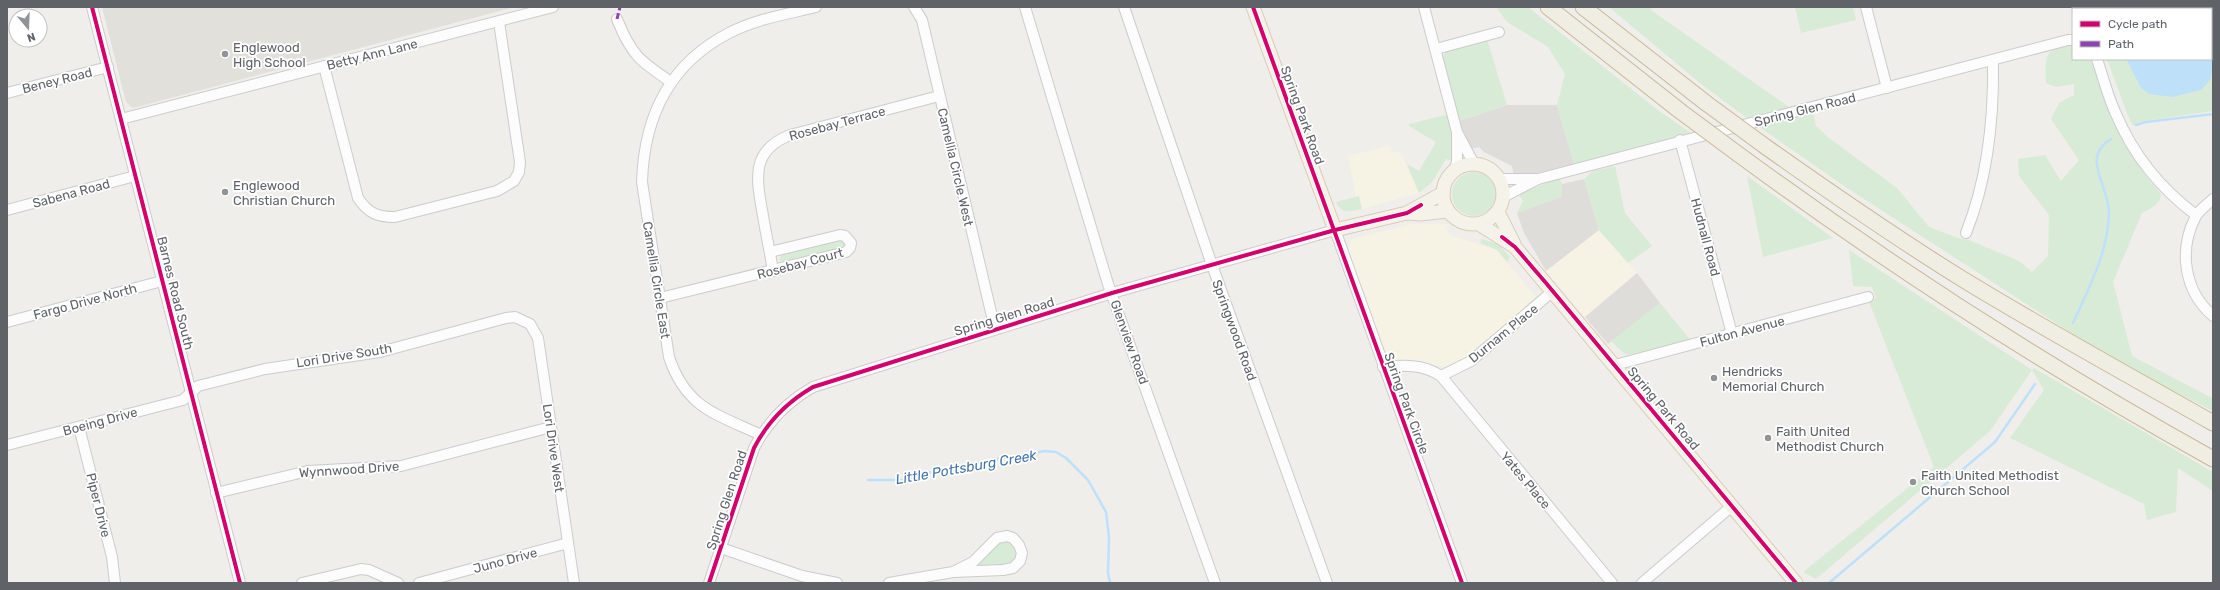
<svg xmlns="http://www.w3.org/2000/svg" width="2220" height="590" font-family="Rubik,sans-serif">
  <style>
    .commercial { fill: #f7f3e4 }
    .industrial { fill: #dfddda }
    .education { fill: #e2e0da }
    .green { fill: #d8ebd6 }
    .water { fill: #bfe0f9 }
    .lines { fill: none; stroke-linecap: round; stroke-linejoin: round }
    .stream { stroke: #bfe0f9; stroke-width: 2.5 }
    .minor-casing { stroke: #cbcccc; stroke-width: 12 }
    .major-casing { stroke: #d7ceb8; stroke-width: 15 }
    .highway-casing { stroke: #c8b996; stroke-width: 17 }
    .minor { stroke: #fdfcfc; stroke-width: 10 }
    .major { stroke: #f4f2e9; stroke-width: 13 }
    .highway { stroke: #f0ede3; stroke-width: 15 }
    .highway-bridge-casing { stroke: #c8b996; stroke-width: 17; stroke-linecap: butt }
    .highway-bridge { stroke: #f0ede3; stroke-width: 15 }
    .quiet { stroke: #8e44ad; stroke-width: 3; stroke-dasharray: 6 3; stroke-linecap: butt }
    .cycleway-casing { stroke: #fff; stroke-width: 6 }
    .cycleway { stroke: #d6006c; stroke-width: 4 }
    .poi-dot { fill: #919496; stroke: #fff; stroke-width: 1.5 }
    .labels { text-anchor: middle; stroke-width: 3.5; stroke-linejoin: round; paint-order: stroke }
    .poi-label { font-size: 13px; fill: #5f6368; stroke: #fff; text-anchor: start }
    .street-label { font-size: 13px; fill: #5f6368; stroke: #fff }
    .water-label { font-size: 14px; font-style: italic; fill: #4174aa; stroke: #fff }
  </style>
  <rect width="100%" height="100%" fill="#efeeea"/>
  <!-- commercial -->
  <g class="commercial">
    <polygon points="1390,146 1391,151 1398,152 1403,158 1419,193 1362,209 1359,196 1356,196 1348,156"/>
    <polygon points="1412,224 1450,224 1446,227 1450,235 1497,250 1538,300 1466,360 1444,366 1389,361 1381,350 1349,250 1350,240"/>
    <polygon points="1599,230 1637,273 1585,317 1546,271"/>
  </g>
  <!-- industrial -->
  <g class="industrial">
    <polygon points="1507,105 1557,105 1574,164 1528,175 1514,176 1512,166 1484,152 1479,147 1471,149 1459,121"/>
    <polygon points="1584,179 1599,230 1546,271 1524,233 1517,213 1562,196 1562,184"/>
    <polygon points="1637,273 1660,303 1608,344 1585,317"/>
  </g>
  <!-- education -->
  <polygon class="education" points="102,7 515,7 133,108 126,102"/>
  <!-- green -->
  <g class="green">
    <polygon points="1496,7 1528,7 1659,111 1691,133 1574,164 1557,105 1565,74 1548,47 1507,22"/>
    <polygon points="1609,7 1651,7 1651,10 1789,107 1747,118 1701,84"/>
    <polygon points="1795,7 1853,7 1856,20 1801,33"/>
    <polygon points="1487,39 1507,105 1459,121 1443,56 1446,51"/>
    <path d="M2073 46V59H2093C2107 109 2126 155 2161 194 2160 205 2151 208 2142 213L2113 282 2132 356 2212 398 2213 397V411L2116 362 1844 186 1758 126 1813 111 1816 126 1829 138 1897 188 1929 227 1958 238 1969 240 2019 261 2032 272 2048 256 2049 215 2019 176 2018 159 2045 155 2061 181 2079 160 2051 119 2059 103 2074 95V84L2056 87 2046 83C2045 60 2043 45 2073 46Z"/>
    <polygon points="2107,59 2126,59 2141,88 2173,97 2201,90 2213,71 2213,67 2213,111 2144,121 2133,126 2128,116"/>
    <polygon points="1449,114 1453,134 1453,161 1446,159 1432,182 1419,193 1407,164 1419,171 1436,142 1409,126 1409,124"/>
    <polygon points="1615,166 1625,213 1652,246 1628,263 1599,230 1584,179 1593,171"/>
    <circle cx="1474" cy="194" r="22"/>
    <polygon points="1747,176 1833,238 1763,257"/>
    <polygon points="1559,178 1562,184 1562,196 1517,213 1523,201 1519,194"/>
    <path d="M1359 196 1362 209C1351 211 1342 215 1336 202Z"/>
    <polygon points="841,239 846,243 844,248 784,263 779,259 783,253"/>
    <polygon points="1482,239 1498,244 1510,257 1507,262 1497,250 1480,243"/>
    <polygon points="1849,250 2032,370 2034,368 2051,378 2213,472 2213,491 2178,468 2176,512 2147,520 2144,504 2010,438 2044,390 2032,370 1990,431 1816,579 1803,572 1934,467 1869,302 1876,298 1872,287 1853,286"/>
    <polygon points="1660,303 1691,341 1626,355 1611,341"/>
    <path d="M1006 540C1011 542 1016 546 1017 551 1021 571 985 566 973 567L997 543Z"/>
  </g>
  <!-- water -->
  <g class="water">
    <rect x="2105" y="7" width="96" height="2"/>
    <polygon points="2211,48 2213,67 2210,80 2201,90 2173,97 2149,94 2141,88 2126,59 2211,59"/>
  </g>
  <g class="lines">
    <!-- stream -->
    <g class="stream">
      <polyline points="2136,125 2146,122 2213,114"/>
      <path d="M2073 323C2089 288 2108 252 2109 213 2109 185 2080 158 2111 139"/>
      <polyline points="868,480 903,480 936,471 986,461 1045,451 1056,452 1066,458 1088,480 1106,512 1109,537 1108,573 1110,583"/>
      <polyline points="1829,583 1995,442 2035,384"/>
    </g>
    <!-- minor casing -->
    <g class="minor-casing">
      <g id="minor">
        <polyline points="92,7 240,583"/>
        <polyline points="914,7 922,20 995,329"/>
        <polyline points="1025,7 1108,284 1215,583"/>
        <polyline points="1124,7 1212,265 1327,583"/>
        <polyline points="1424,7 1457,132 1474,164"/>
        <polyline points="1866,7 1887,88"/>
        <path d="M617 19C631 55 640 61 671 82"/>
        <polyline points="1436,49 1499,32"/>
        <path d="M2097 59C2103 77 2108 97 2116 114 2133 154 2161 189 2196 215"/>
        <path d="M324 66 358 198C368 213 377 217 395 217L497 191 514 181 519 172 520 162 499 22"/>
        <polyline points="7,93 108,67"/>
        <polyline points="121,119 553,7"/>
        <polyline points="1680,140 1732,334"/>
        <polyline points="1454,171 1457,162 1457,134"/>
        <polyline points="1499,179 1538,179"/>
        <polyline points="1503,197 1538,179 2068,40 2073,40"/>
        <path d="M2213 199C2208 204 2199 210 2196 216 2178 250 2184 291 2213 316"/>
        <polyline points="7,210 135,176"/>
        <path d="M1966 233C1988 178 1994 119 1993 61"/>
        <path d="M773 271C770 252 766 234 763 216 757 181 749 151 790 135L939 96"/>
        <polyline points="660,298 846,252 850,248 851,243 845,236 840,235 770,252"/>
        <polyline points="7,322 162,281"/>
        <polyline points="1615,365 1868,297"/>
        <path d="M1383 367C1404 365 1423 364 1441 376L1612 583"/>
        <polyline points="1441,376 1471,361 1553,291"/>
        <polyline points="79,427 112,557 115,583"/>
        <path d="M761 435C716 414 686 408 669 357L642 182C644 117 669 64 729 33 756 19 787 14 816 7"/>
        <polyline points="7,445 183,400 198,386 265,369 380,352 506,318 515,317 530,324 538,338 574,583"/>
        <polyline points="216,493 308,471 401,466 551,427"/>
        <polyline points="721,548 802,576 837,583"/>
        <polyline points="302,583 361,569 369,570 398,583"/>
        <polyline points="419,583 568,543"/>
        <path d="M709 583 754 448C768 421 787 402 813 387L1112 293 1335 230 1462 583"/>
        <polyline points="889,583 953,572 1003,570 1013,568 1020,561 1022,553 1019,545 1013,538 1007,536 997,538 973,562 953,572"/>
        <polyline points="1642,583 1732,506"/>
      </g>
    </g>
    <!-- major casing -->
    <g class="major-casing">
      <g id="major">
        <polyline points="1253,7 1335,230 1407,213 1443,193"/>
        <circle cx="1473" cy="194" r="30"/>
        <polyline points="1498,212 1514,244"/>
        <polyline points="1408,213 1420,214 1448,211"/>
        <polyline points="1479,224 1515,247 1796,583"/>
      </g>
    </g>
    <!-- highway casing -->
    <g class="highway-casing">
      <g id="highway">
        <polyline points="1548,7 1680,111"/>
        <polyline points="1583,7 1706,103"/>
        <path d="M1766 147C1831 193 1896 238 1964 280 2046 330 2130 376 2213 423"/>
        <path d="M1738 154C1889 265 2049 368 2213 459"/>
      </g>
    </g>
    <!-- minor -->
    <use href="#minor" class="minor"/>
    <!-- major -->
    <use href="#major" class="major"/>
    <!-- highway -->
    <use href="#highway" class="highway"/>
    <!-- highway-bridge casing -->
    <g class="highway-bridge-casing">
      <g id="highway-bridge">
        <polyline points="1706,103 1766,147"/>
        <polyline points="1680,111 1738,154"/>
      </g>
    </g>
    <!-- highway-bridge -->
    <use href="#highway-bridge" class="highway-bridge"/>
    <!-- quiet -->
    <polyline class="quiet" points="617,19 620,7"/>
    <!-- cycleway casing -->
    <g class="cycleway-casing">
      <g id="cycleway">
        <polyline points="92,7 240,583"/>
        <polyline points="1253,7 1462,583"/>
        <polyline points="1502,237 1515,247 1546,283 1796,583"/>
        <path d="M709 583 754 448C768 421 787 402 813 387L1112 293 1335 230 1407 213 1421 205"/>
      </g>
    </g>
    <!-- cycleway -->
    <use href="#cycleway" class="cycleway"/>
  </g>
  <!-- markers -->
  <g class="poi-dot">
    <circle cx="225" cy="54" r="4"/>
    <circle cx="225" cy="192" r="4"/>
    <circle cx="1714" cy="378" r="4"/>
    <circle cx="1768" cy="438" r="4"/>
    <circle cx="1913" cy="482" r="4"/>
  </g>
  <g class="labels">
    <!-- poi labels -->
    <g class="poi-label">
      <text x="233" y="52">Englewood<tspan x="233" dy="15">High School</tspan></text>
      <text x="233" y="190">Englewood<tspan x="233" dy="15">Christian Church</tspan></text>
      <text x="1722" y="376">Hendricks<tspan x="1722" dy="15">Memorial Church</tspan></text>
      <text x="1776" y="436">Faith United<tspan x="1776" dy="15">Methodist Church</tspan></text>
      <text x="1921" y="480">Faith United Methodist<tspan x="1921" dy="15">Church School</tspan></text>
    </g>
    <!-- street labels -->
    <g class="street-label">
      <text transform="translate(372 54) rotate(-14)" y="5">Betty Ann Lane</text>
      <text transform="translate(57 80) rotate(-14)" y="5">Beney Road</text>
      <text transform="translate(1805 109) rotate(-14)" y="5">Spring Glen Road</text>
      <text transform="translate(1303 115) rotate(70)" y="5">Spring Park Road</text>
      <text transform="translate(837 123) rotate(-15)" y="5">Rosebay Terrace</text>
      <text transform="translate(956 167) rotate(77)" y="5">Camellia Circle West</text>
      <text transform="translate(71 193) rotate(-15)" y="5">Sabena Road</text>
      <text transform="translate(1706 237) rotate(75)" y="5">Hudnall Road</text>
      <text transform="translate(800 263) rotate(-15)" y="5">Rosebay Court</text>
      <text transform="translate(657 280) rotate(81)" y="5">Camellia Circle East</text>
      <text transform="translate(176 293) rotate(76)" y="5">Barnes Road South</text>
      <text transform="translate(85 301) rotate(-15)" y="5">Fargo Drive North</text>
      <text transform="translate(1004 316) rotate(-17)" y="5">Spring Glen Road</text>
      <text transform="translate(1235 330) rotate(70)" y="5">Springwood Road</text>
      <text transform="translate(1742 331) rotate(-15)" y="5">Fulton Avenue</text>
      <text transform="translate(1503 333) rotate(-39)" y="5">Durnam Place</text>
      <text transform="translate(1130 342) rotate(70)" y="5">Glenview Road</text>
      <text transform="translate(344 355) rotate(-9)" y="5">Lori Drive South</text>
      <text transform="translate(1407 403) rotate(70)" y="5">Spring Park Circle</text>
      <text transform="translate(1664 408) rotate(50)" y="5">Spring Park Road</text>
      <text transform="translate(100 421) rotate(-15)" y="5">Boeing Drive</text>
      <text transform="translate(554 448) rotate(82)" y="5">Lori Drive West</text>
      <text transform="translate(349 469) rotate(-4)" y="5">Wynnwood Drive</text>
      <text transform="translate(1526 480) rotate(50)" y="5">Yates Place</text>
      <text transform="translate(726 500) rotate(-72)" y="5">Spring Glen Road</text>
      <text transform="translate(99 505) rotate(76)" y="5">Piper Drive</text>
      <text transform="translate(505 560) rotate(-15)" y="5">Juno Drive</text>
    </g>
    <!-- water labels -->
    <g class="water-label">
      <text transform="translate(966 467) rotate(-10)" y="5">Little Pottsburg Creek</text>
    </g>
  </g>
  <!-- border -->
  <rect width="2220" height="590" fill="none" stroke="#5f6368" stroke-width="16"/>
  <!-- legend -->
  <rect x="2072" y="8" width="140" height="52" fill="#ffffff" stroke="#bfc1c3"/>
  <rect x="2080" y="21" width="20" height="6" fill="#d6006c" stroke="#bfc1c3"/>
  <text x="2108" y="28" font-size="12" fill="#5f6368">Cycle path</text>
  <rect x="2080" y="41" width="20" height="6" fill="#8e44ad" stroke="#bfc1c3"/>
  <text x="2108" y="48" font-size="12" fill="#5f6368">Path</text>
  <!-- north arrow -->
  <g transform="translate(28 28) rotate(161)"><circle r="19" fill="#ffffff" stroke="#bfc1c3"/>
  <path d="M0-3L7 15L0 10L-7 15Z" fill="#919496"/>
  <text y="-6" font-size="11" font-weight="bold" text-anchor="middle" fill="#5f6368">N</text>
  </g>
</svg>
